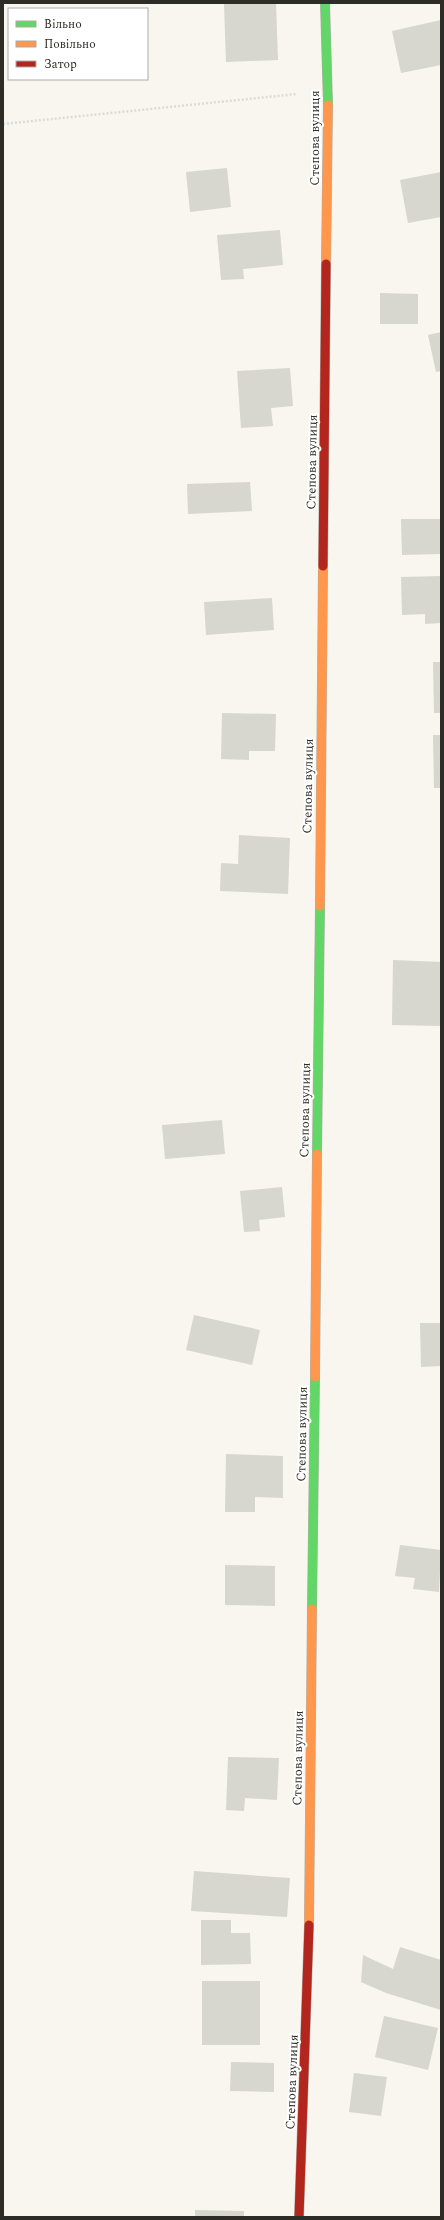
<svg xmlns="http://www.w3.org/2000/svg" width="444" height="2220" font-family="Spectral,serif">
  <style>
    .building { fill: #d7d6cf }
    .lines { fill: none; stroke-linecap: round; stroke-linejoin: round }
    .fast-casing { stroke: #b2b0aa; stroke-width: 10 }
    .slow-casing { stroke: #b2b0aa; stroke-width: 10 }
    .jam-casing { stroke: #b2b0aa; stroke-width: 10 }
    .path { stroke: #dbdbd9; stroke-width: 2.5; stroke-dasharray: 2 2; stroke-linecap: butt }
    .fast { stroke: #63d668; stroke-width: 9 }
    .slow { stroke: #ff974d; stroke-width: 9 }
    .jam { stroke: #b3261e; stroke-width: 9 }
    .labels { text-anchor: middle; stroke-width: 4; stroke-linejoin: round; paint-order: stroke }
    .street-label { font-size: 13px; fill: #2d2c26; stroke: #fff }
  </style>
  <rect width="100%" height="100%" fill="#f8f6ee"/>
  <!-- building -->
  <g class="building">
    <polygon points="276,3 278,60 226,62 224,4"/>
    <polygon points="441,20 441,65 401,73 392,31"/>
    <polygon points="227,168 231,207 190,212 186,172"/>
    <polygon points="441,172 441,217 408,223 400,180"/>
    <polygon points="280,230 283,265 243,269 244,279 221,280 217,235"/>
    <polygon points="380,293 418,294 418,324 380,324"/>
    <polygon points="441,332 441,371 436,372 428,335"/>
    <polygon points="290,368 293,406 271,408 273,426 241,428 237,371"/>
    <polygon points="250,482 252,511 188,514 187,484"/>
    <polygon points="401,519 440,519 440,554 402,555"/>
    <polygon points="441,576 441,623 425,624 425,614 402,615 401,577"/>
    <polygon points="272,598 274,630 206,635 204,602"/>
    <polygon points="433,662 441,662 441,713 434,713"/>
    <polygon points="222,713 276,714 275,751 249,751 249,760 221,759"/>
    <polygon points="433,735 441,735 441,788 434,788"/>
    <polygon points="239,835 290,838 288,894 220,891 221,863 238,864"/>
    <polygon points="393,960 441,962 441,1026 392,1025"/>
    <polygon points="222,1120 225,1154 165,1159 162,1125"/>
    <polygon points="282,1187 285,1217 259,1220 260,1231 244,1232 240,1191"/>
    <polygon points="194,1315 260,1330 252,1365 186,1350"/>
    <polygon points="420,1323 441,1323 441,1366 421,1367"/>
    <polygon points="226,1454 283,1456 283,1498 255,1497 255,1512 225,1512"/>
    <polygon points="400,1545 441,1550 439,1592 413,1589 415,1578 395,1576"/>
    <polygon points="225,1565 275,1566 275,1606 225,1605"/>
    <polygon points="228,1757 279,1758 277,1800 245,1798 244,1811 226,1810"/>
    <polygon points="194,1871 290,1878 287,1917 191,1911"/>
    <polygon points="201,1920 231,1920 231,1933 250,1933 251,1964 201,1965"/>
    <polygon points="400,1947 441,1960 441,2010 386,1993 361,1982 363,1955 393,1969"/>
    <rect x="202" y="1981" width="58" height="64"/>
    <polygon points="384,2016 438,2028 428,2070 375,2057"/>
    <polygon points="231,2062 274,2063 274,2092 230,2091"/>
    <polygon points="354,2073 387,2077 381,2116 349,2112"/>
    <polygon points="195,2210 244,2211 244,2217 195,2217"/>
  </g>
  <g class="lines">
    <!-- fast casing -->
    <g class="fast-casing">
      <g id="fast">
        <polyline points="325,3 328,105"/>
        <polyline points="317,1154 320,906"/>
        <polyline points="312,1609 315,1377"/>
      </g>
    </g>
    <!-- slow casing -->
    <g class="slow-casing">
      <g id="slow">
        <polyline points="326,264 328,105"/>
        <polyline points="320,906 323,566"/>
        <polyline points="315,1377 317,1154"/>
        <polyline points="309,1925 312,1609"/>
      </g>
    </g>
    <!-- jam casing -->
    <g class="jam-casing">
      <g id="jam">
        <polyline points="323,566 326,264"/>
        <polyline points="299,2217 309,1925"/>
      </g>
    </g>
    <!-- path -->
    <polyline class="path" points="3,124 297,94"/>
    <!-- fast -->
    <use href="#fast" class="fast"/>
    <!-- slow -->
    <use href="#slow" class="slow"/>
    <!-- jam -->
    <use href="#jam" class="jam"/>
  </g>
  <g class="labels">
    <!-- street labels -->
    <g class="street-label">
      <text transform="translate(314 138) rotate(-90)" y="5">Степова вулиця</text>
      <text transform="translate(311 462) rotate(-89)" y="5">Степова вулиця</text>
      <text transform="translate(307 786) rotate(-89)" y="5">Степова вулиця</text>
      <text transform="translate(304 1110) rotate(-89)" y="5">Степова вулиця</text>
      <text transform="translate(301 1434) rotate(-89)" y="5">Степова вулиця</text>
      <text transform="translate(297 1758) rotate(-89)" y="5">Степова вулиця</text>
      <text transform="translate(291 2082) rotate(-88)" y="5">Степова вулиця</text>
    </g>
  </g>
  <!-- border -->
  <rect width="444" height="2220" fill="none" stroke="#2d2c26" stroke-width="8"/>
  <!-- legend -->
  <rect x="8" y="8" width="140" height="72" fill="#ffffff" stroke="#ababa8"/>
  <rect x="16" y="21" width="20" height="6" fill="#63d668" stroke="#ababa8"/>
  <text x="44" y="28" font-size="12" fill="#2d2c26">Вільно</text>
  <rect x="16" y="41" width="20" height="6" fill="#ff974d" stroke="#ababa8"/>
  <text x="44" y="48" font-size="12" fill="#2d2c26">Повільно</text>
  <rect x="16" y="61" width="20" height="6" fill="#b3261e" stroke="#ababa8"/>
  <text x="44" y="68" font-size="12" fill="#2d2c26">Затор</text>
</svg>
